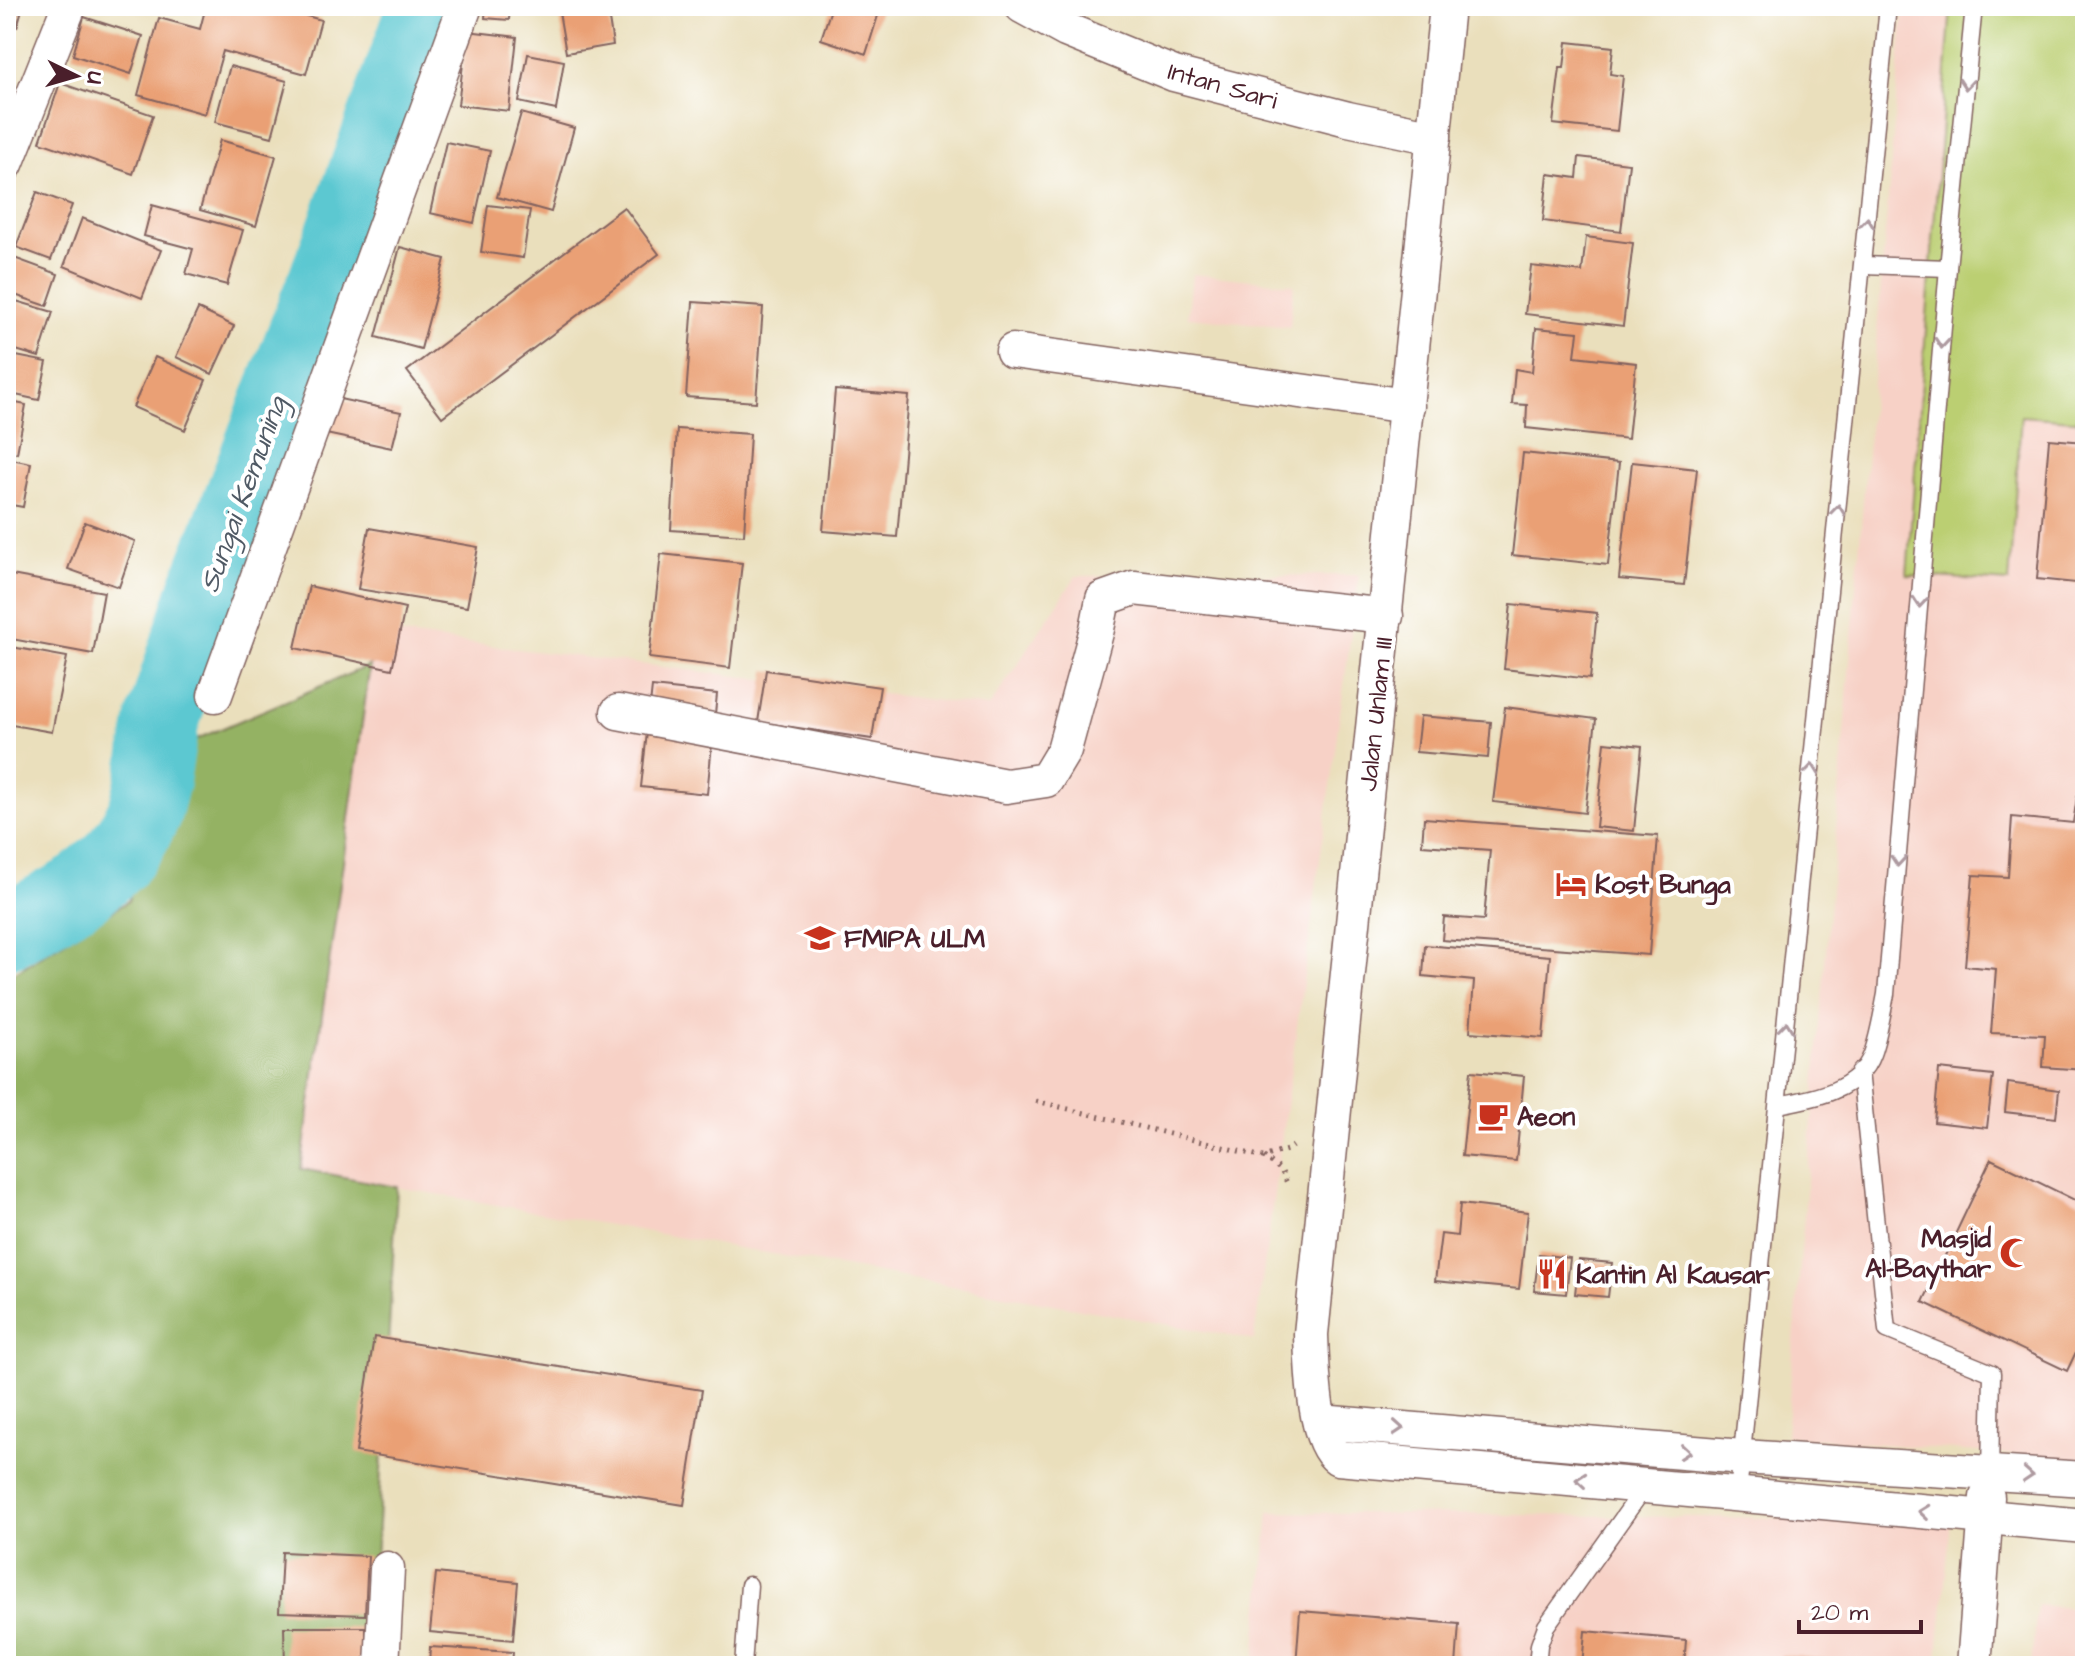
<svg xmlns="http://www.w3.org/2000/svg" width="2091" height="1672" font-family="'Architects Daughter',sans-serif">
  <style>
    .built { fill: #f7d1c6 }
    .green { fill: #bbcf72; stroke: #82774e; stroke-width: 2 }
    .forest { fill: #94b264; stroke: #6f6848; stroke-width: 2 }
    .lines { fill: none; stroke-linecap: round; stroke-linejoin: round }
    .river { stroke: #5bc8d1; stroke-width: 74 }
    .building { fill: #eaa074 }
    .service-casing { stroke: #82625e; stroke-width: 19 }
    .minor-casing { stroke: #82625e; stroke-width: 37 }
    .path { stroke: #82625e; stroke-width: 5; stroke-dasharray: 2 6; stroke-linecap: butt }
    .service { stroke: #fff; stroke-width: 16 }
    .minor { stroke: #fff; stroke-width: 34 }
    .oneway { stroke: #ae9aa0 }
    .labels { text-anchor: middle; stroke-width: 8; stroke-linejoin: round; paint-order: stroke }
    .street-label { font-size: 26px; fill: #4a1f2b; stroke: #fff }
    .poi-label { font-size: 26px; font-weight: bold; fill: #4a1f2b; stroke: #fff; text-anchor: start }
    .water-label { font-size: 28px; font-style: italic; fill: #505a65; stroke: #fff }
  </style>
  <rect width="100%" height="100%" fill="#fff"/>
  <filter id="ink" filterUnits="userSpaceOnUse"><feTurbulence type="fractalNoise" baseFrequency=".0125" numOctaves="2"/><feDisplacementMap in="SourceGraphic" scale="16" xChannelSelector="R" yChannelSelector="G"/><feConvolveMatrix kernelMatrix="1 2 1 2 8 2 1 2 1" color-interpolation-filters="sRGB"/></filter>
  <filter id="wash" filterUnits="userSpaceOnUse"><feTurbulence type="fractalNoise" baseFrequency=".006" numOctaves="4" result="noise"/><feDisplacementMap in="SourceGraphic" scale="32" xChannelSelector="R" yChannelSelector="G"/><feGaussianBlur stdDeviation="1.8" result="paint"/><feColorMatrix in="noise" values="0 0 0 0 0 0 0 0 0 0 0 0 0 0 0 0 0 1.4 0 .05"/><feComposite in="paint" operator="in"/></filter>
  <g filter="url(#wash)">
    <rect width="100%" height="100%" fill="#eadfbc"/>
    <!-- built -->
    <g class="built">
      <polygon points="1904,6 2085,6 2085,1461 1786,1436"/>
      <polygon points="1192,274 1294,284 1290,327 1188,317"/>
      <polygon points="1359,575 1254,1340 301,1170 371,631 989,707 1076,576"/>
      <polygon points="1269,1512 1951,1520 1937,1666 1254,1666"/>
      <polygon points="2037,1605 2085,1609 2085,1666 2031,1666"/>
    </g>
    <!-- green -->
    <polygon class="green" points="1951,6 2085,6 2085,421 2021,416 2009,582 1907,575"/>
    <!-- forest -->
    <polygon class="forest" points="370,665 301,1169 397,1187 370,1666 6,1666 6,978 128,901 190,742"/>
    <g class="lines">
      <!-- river -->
      <polyline class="river" points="6,932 83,888 115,860 132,837 145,811 153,780 162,723 206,588 339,244 425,6"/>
    </g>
    <g id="blocks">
      <!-- building -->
      <g class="building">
        <polygon points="6,6 23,6 17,27 6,24"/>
        <polygon points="206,6 272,6 321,20 306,74 223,51 205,114 138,95 159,18 200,29"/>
        <polygon points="486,6 510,6 509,20 485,18"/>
        <polygon points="558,6 607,6 613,45 566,53"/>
        <polygon points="832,6 881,6 866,54 821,39"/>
        <polygon points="84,17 143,36 131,74 73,55"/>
        <polygon points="467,31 517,37 509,111 458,105"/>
        <polygon points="6,39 14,41 7,68 6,68"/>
        <polygon points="1567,42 1613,47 1610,74 1623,76 1617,131 1553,124 1560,68 1564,68"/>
        <polygon points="528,54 564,61 556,110 519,102"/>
        <polygon points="230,66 287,81 272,137 215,122"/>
        <polygon points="60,83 153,115 133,174 40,142"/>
        <polygon points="521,113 574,128 551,212 497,197"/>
        <polygon points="220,140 276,156 256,226 200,210"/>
        <polygon points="446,142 490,151 474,223 430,213"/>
        <polygon points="1579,157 1629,163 1621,231 1543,221 1548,174 1577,178"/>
        <polygon points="37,192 72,205 51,260 16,247"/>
        <polygon points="152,205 243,230 227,285 186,274 193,249 144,236"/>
        <polygon points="488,205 530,210 523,258 481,252"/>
        <polygon points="624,207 659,254 442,417 407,371"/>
        <polygon points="82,218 161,250 142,298 64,266"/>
        <polygon points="1586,237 1633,243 1623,326 1525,314 1531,266 1582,272"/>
        <polygon points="400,247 445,259 421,349 376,337"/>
        <polygon points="6,255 58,274 47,306 6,292"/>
        <polygon points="6,298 53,312 39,357 6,347"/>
        <polygon points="693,302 763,307 756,402 686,397"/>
        <polygon points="198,309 234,326 212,374 176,357"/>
        <polygon points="1536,328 1578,332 1575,356 1636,363 1628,439 1526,428 1527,405 1512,404 1515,369 1532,372"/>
        <polygon points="6,354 47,362 39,400 6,393"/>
        <polygon points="155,357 206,380 185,430 133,407"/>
        <polygon points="835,390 909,396 897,537 823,531"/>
        <polygon points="335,398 401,412 392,448 326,434"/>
        <polygon points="6,401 26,405 17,453 6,451"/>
        <polygon points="677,429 750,434 744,535 671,530"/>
        <polygon points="2049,439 2085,442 2085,584 2037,579"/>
        <polygon points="1523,453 1619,463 1608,565 1512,555"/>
        <polygon points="6,458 31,463 23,507 6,504"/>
        <polygon points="1632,462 1697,469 1684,585 1619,579"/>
        <polygon points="85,522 135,541 119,587 68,569"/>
        <polygon points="369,528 478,547 467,607 358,589"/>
        <polygon points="661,554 742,563 730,668 649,658"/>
        <polygon points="6,574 104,592 93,654 6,638"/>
        <polygon points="309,586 405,608 392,669 295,648"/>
        <polygon points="1511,604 1597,613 1590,679 1504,669"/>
        <polygon points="6,646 67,657 52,732 6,724"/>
        <polygon points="766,670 880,687 872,739 758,722"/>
        <polygon points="652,687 717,694 707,794 641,787"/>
        <polygon points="1505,707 1596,719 1585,813 1493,802"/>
        <polygon points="1420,716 1491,722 1488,758 1416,752"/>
        <polygon points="1605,742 1642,746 1634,831 1596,827"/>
        <polygon points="2077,797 2085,798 2085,1070 2043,1067 2045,1035 1991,1033 1996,969 1965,966 1973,875 2008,877 2012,817 2073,823"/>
        <polygon points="1424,818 1658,836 1649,955 1442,940 1444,917 1484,920 1490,850 1422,845"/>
        <polygon points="1425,945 1550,956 1543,1038 1470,1032 1474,981 1423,976"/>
        <polygon points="1939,1069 1993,1075 1987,1128 1934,1122"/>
        <polygon points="1471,1071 1524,1076 1516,1161 1462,1156"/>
        <polygon points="2008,1083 2059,1090 2056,1118 2005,1112"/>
        <polygon points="1991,1159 2085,1205 2085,1333 2067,1371 1923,1302"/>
        <polygon points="1460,1204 1528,1212 1519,1289 1435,1281 1441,1234 1457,1236"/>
        <polygon points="1539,1254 1570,1258 1566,1294 1534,1291"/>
        <polygon points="1579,1260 1612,1263 1608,1297 1575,1294"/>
        <polygon points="374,1337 702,1390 684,1505 356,1452"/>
        <polygon points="282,1552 368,1556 365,1615 279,1612"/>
        <polygon points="436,1573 518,1582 513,1640 430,1632"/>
        <polygon points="1300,1611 1459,1624 1456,1666 1296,1666"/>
        <polygon points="284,1627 366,1627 366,1666 285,1666"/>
        <polygon points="1585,1631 1686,1640 1684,1666 1582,1666"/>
        <polygon points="430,1647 513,1652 512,1666 429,1666"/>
        <polygon points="1781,1655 1880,1664 1880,1666 1780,1666"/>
      </g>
    </g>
  </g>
  <g filter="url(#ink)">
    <use href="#blocks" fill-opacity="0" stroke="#82625e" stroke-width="2"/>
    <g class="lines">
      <!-- service casing -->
      <g class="service-casing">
        <g id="service">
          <polyline points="1863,265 1948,268"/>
          <polyline points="1860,1071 1887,1330 1992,1373 1990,1473"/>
          <path d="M1778 1105C1811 1099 1859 1091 1872 1054 1879 1035 1882 1014 1886 994L1948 268 1974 6"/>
          <polyline points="1738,1493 1888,6"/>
          <polyline points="743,1666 749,1585"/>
          <polyline points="1537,1666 1539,1645 1546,1626 1645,1487"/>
        </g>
      </g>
      <!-- minor casing -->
      <g class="minor-casing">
        <g id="minor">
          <polyline points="1022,6 1066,30 1174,74 1348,119 1434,137"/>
          <path d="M1447 6 1311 1334C1312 1363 1313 1441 1338 1458L2085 1526"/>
          <polyline points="6,164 69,6"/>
          <polyline points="1013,351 1407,406"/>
          <polyline points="215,695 465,6"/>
          <polyline points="618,712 1006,786 1046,780 1064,750 1097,629 1103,599 1134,588 1386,616"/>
          <polyline points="1320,1422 1743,1457 2085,1479"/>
          <polyline points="382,1666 387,1569"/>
          <polyline points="1974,1666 1987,1497"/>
        </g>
      </g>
      <!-- path -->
      <g class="path">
        <polyline points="1036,1101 1263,1157 1287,1150 1294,1145"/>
        <polyline points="1264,1157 1281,1170 1288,1185"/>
      </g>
      <!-- service -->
      <use href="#service" class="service"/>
      <!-- minor -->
      <use href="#minor" class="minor"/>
    </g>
    <!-- one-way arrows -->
    <defs><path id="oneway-chevron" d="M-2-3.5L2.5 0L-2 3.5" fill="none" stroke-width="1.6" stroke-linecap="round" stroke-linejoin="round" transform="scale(2)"/></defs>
    <g class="oneway">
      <use href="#oneway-chevron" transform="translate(1966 84) rotate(95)"/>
      <use href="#oneway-chevron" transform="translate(1867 223) rotate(-84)"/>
      <use href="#oneway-chevron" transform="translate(1942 343) rotate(95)"/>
      <use href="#oneway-chevron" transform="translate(1838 510) rotate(-84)"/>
      <use href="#oneway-chevron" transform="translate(1920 602) rotate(95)"/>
      <use href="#oneway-chevron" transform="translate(1812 769) rotate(-84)"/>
      <use href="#oneway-chevron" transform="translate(1898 861) rotate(95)"/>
      <use href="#oneway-chevron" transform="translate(1786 1027) rotate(-84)"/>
      <use href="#oneway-chevron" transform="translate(1398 1428) rotate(4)"/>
      <use href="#oneway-chevron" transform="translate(1685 1452) rotate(5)"/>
      <use href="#oneway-chevron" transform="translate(2028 1475) rotate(4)"/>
      <use href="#oneway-chevron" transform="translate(1581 1480) rotate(-175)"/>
      <use href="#oneway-chevron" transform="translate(1924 1512) rotate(-174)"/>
    </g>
  </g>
  <!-- icons -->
  <defs>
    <g id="hotel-bare" transform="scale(2.4)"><path d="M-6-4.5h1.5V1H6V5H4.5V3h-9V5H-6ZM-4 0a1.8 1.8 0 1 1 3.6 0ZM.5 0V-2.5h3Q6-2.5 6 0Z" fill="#c8321e" stroke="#fff" stroke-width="2.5" paint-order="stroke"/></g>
    <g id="university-bare" transform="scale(2.4)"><path d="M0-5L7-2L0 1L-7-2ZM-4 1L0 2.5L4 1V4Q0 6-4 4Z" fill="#c8321e" stroke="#fff" stroke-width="2.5" paint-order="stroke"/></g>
    <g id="cafe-bare" transform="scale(2.4)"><path d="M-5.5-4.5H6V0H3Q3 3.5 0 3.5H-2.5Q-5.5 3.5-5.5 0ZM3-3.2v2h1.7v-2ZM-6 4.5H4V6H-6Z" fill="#c8321e" stroke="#fff" stroke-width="2.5" paint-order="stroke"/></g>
    <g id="mosque-bare" transform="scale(2.4)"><path d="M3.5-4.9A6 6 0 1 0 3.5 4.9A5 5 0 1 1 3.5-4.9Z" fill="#c8321e" stroke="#fff" stroke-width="2.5" paint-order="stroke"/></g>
    <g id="restaurant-bare" transform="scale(2.4)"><path d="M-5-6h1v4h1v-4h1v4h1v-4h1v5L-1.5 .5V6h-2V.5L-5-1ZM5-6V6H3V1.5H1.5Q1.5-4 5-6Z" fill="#c8321e" stroke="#fff" stroke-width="2.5" paint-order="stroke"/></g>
  </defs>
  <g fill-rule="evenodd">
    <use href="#hotel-bare" x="1571" y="884"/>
    <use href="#university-bare" x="820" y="938"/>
    <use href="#cafe-bare" x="1493" y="1116"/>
    <use href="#mosque-bare" x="2015" y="1253"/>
    <use href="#restaurant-bare" x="1552" y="1274"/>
  </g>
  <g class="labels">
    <!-- street labels -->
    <g class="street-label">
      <text transform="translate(1223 85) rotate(16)" y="9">Intan Sari</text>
      <text transform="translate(1375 714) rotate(-84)" y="9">Jalan Unlam III</text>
    </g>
    <!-- poi labels -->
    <g class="poi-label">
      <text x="1595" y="893">Kost Bunga</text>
      <text x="844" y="947">FMIPA ULM</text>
      <text x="1517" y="1125">Aeon</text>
      <text x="1991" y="1247" text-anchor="end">Masjid<tspan x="1991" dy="30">Al-Baythar</tspan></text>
      <text x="1576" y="1283">Kantin Al Kausar</text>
    </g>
    <!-- water labels -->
    <g class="water-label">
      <text transform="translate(242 494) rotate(-70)" y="10">Sungai Kemuning</text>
    </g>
  </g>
  <!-- margin -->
  <rect width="2091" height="1672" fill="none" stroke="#fff" stroke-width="32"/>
  <!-- north arrow -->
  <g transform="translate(76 76) rotate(95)" stroke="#ffffff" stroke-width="6" paint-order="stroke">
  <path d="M0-6L14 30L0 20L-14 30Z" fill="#4a1f2b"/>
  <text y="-12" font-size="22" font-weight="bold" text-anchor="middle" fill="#4a1f2b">U</text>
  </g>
  <!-- scale -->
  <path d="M1799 1620v12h122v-12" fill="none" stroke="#4a1f2b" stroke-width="4"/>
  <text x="1811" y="1620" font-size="24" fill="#4a1f2b" stroke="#ffffff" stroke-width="6" paint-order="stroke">20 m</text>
</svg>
